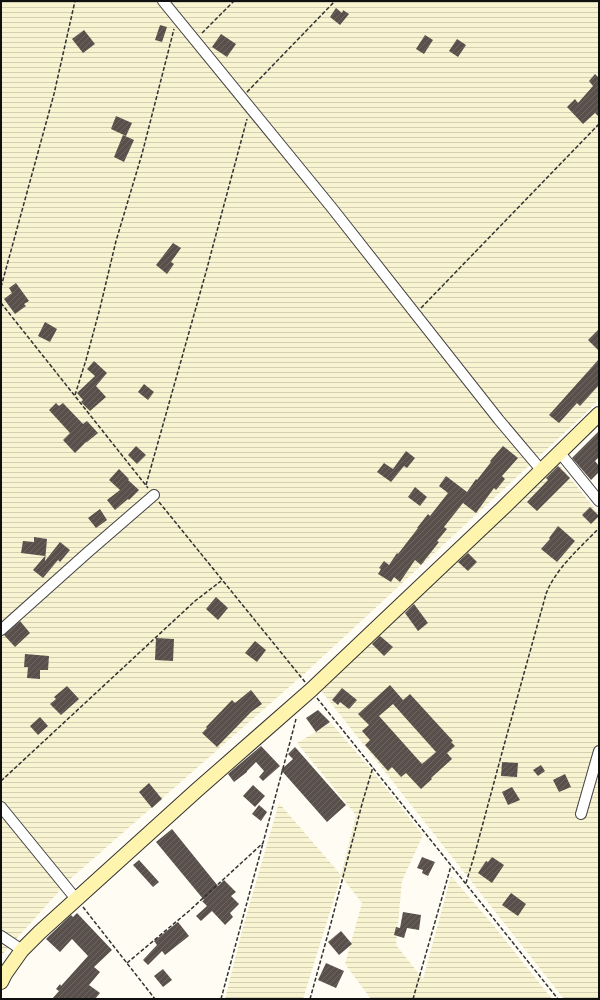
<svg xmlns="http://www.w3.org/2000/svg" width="600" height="1000" font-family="'Zilla Slab',serif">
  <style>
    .farmland { fill: url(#farmland-rules) }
    .building { fill: url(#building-hatch); fill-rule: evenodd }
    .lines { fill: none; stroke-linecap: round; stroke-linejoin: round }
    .minor-casing { stroke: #434343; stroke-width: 12 }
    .secondary-casing { stroke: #323232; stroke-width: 16 }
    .path { stroke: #323232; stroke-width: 1.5; stroke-dasharray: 4 2; stroke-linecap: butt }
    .minor { stroke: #fff; stroke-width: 10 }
    .secondary { stroke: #fff4ae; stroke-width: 14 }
  </style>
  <defs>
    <pattern id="farmland-rules" width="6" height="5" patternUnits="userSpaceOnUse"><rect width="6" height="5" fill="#f8f3d0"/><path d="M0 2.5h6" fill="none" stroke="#d4cfb2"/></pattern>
    <pattern id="building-hatch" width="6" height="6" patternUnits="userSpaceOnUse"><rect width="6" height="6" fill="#59504b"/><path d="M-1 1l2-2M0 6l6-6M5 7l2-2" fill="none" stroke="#6c6561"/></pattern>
  </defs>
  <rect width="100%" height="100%" fill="#fffcf3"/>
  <!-- farmland -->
  <g class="farmland">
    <polygon points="1,1 599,1 599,399 589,410 304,674 69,880 1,956"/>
    <polygon points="559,464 599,514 599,999 564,999 319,688"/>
    <polygon points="331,723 370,768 423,835 402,881 396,945 423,979 451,876 494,926 552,999 371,999 345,964 362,903 341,876 303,999 225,999 243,927 279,803 341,875 356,815 297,743"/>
  </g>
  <!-- building -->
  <g class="building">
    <polygon points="336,8 342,13 343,10 349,14 340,25 330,17"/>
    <polygon points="160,25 167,27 162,42 155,40"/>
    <polygon points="84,30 95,44 83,53 72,39"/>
    <polygon points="221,34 236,44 227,57 212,47"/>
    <polygon points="425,35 433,40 424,54 416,49"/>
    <polygon points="457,39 466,45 458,57 449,51"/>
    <polygon points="595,74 599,78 599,117 595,113 583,124 567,107 575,99 578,103 593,86 589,81"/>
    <polygon points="116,116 132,123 126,136 111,129"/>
    <polygon points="123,135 134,140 124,162 114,157"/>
    <polygon points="173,243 181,248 171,262 174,264 167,274 156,265"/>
    <polygon points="16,283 29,301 24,304 26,306 15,314 4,299 12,293 9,288"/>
    <polygon points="45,322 57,329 50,342 38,336"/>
    <polygon points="599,329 599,351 588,340"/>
    <polygon points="599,359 599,385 580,406 577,403 559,423 549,415"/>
    <polygon points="94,361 107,373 96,386 106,397 90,411 81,402 83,400 77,393 95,376 87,369"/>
    <polygon points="144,384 154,392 148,400 138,392"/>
    <polygon points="56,403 59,406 63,403 83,424 87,421 98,433 87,442 86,442 75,453 63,440 70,433 49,410"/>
    <polygon points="599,431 599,457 595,461 599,466 599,472 591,480 572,458"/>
    <polygon points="136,446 146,455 137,464 128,455"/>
    <polygon points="503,446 518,458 502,476 505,479 496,490 494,488 476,513 463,503 444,527 447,529 437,541 439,542 421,565 415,560 400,582 394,577 391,582 378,574 381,569 379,568 384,561 389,565 397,553 398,554 418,528 417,528 428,514 430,516 448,493 439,486 446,476 467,492 476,479 477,480 491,462 490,461"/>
    <polygon points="406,451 415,458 407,468 404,466 391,482 377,472 384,463 393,469"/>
    <polygon points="558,466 570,478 537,511 527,502 548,480 546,478"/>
    <polygon points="119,469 129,479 128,480 139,490 129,500 128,499 115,510 107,500 120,490 109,480"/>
    <polygon points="415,487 427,497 420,506 408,497"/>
    <polygon points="590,507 599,516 591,524 582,515"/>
    <polygon points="100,509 107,520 96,528 88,518"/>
    <polygon points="558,526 575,541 557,562 541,549 550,539 549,538"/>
    <polygon points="34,537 47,539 45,561 60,542 70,550 60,562 58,560 43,578 33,570 45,556 21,553 23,541 34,542"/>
    <polygon points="468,553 477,562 468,571 458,562"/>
    <polygon points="216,597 228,608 218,620 206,609"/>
    <polygon points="414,604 428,623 418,631 405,613"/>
    <polygon points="20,621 30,633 15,647 4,635"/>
    <polygon points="380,636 393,647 384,656 372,644"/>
    <polygon points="156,638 174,639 173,661 155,660"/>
    <polygon points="255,641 266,650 257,662 245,653"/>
    <polygon points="25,654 49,656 48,670 40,670 40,679 27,678 28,667 24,667"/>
    <path d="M390 685 403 700 410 694 453 741 451 742 455 746 447 753 452 759 431 778 432 779 421 789 406 773 401 777 392 767 388 771 365 745 370 740 362 731 369 725 358 714ZM393 704 436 752 422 764 379 716Z"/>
    <polygon points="67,686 79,699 61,715 50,704 56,699 54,697"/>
    <polygon points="342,688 357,700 349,709 340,702 338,705 332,700"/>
    <polygon points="251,690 262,704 251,712 217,747 202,733 207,728 206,727 232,700 235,703"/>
    <polygon points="318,710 330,722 316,732 306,718"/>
    <polygon points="40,717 48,726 38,735 30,726"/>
    <polygon points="261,746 280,766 263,781 259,777 264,771 256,762 247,771 247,772 234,782 228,774"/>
    <polygon points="295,747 346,805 327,822 281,770 293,759 288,754"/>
    <polygon points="502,762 518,763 517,777 501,776"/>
    <polygon points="541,765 545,771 538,776 533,770"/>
    <polygon points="565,774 571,787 559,792 553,780"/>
    <polygon points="149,783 162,799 152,808 139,792"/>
    <polygon points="253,785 265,796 255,807 243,796"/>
    <polygon points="512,787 520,800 508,805 502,792"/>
    <polygon points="259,805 267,812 261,821 252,814"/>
    <polygon points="172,829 218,886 224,880 236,892 231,896 239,904 230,913 233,917 225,925 212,911 201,921 196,916 207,906 202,901 204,900 156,842"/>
    <polygon points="422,857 435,862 428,876 422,873 423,870 417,868"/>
    <polygon points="492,857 504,865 492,883 478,873 486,861 488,862"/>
    <polygon points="139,860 159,882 153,887 133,865"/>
    <polygon points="511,893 526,904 518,916 502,905"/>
    <polygon points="403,912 421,915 419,930 407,928 404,938 394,935 396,927 400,928"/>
    <polygon points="77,913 112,950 94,967 100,972 89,985 100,993 95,999 52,999 59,991 56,989 60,984 61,986 88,956 72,939 60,952 46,939 50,935 71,915 73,917"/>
    <polygon points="178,922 189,936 165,955 162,951 148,965 143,960 157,945 154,941"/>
    <polygon points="341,931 352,944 339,955 328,942"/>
    <polygon points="326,963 344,971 336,988 318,980"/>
    <polygon points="163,969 172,980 163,987 154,976"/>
  </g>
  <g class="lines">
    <!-- minor casing -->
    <g class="minor-casing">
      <g id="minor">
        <polyline points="163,1 332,208 499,420 542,471"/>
        <polyline points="560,453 599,501"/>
        <polyline points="1,630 87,553 154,495"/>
        <polyline points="1,807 76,899"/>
        <polyline points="581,814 599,751"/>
        <polyline points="1,936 22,950"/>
      </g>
    </g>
    <!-- secondary casing -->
    <g class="secondary-casing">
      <polyline id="secondary" points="1,982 5,974 22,950 40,932 197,790 311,690 502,509 599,414"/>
    </g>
    <!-- path -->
    <g class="path">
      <polyline points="202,33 234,1"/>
      <polyline points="247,92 335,1"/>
      <polyline points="1,287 54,94 75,1"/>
      <polyline points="1,303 148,488"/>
      <polyline points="421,308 599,124"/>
      <polyline points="75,395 86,360 100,308 116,241 142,154 174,29"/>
      <polyline points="146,485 206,272 247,119"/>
      <polyline points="159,502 305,682"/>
      <polyline points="317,698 558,999"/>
      <polyline points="1,781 195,601 221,581"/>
      <path d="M466 883 475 853 503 749 546 594C555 569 581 547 599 528"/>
      <polyline points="83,907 155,999"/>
      <polyline points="127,963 189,911 263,843 290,742 296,719"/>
      <polyline points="221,999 263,843"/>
      <polyline points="310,999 331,923 362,804 373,767"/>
      <polyline points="413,999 451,866"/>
    </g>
    <!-- minor -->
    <use href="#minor" class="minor"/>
    <!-- secondary -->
    <use href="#secondary" class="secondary"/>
  </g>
  <!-- border -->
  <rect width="600" height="1000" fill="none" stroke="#101010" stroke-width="4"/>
</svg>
